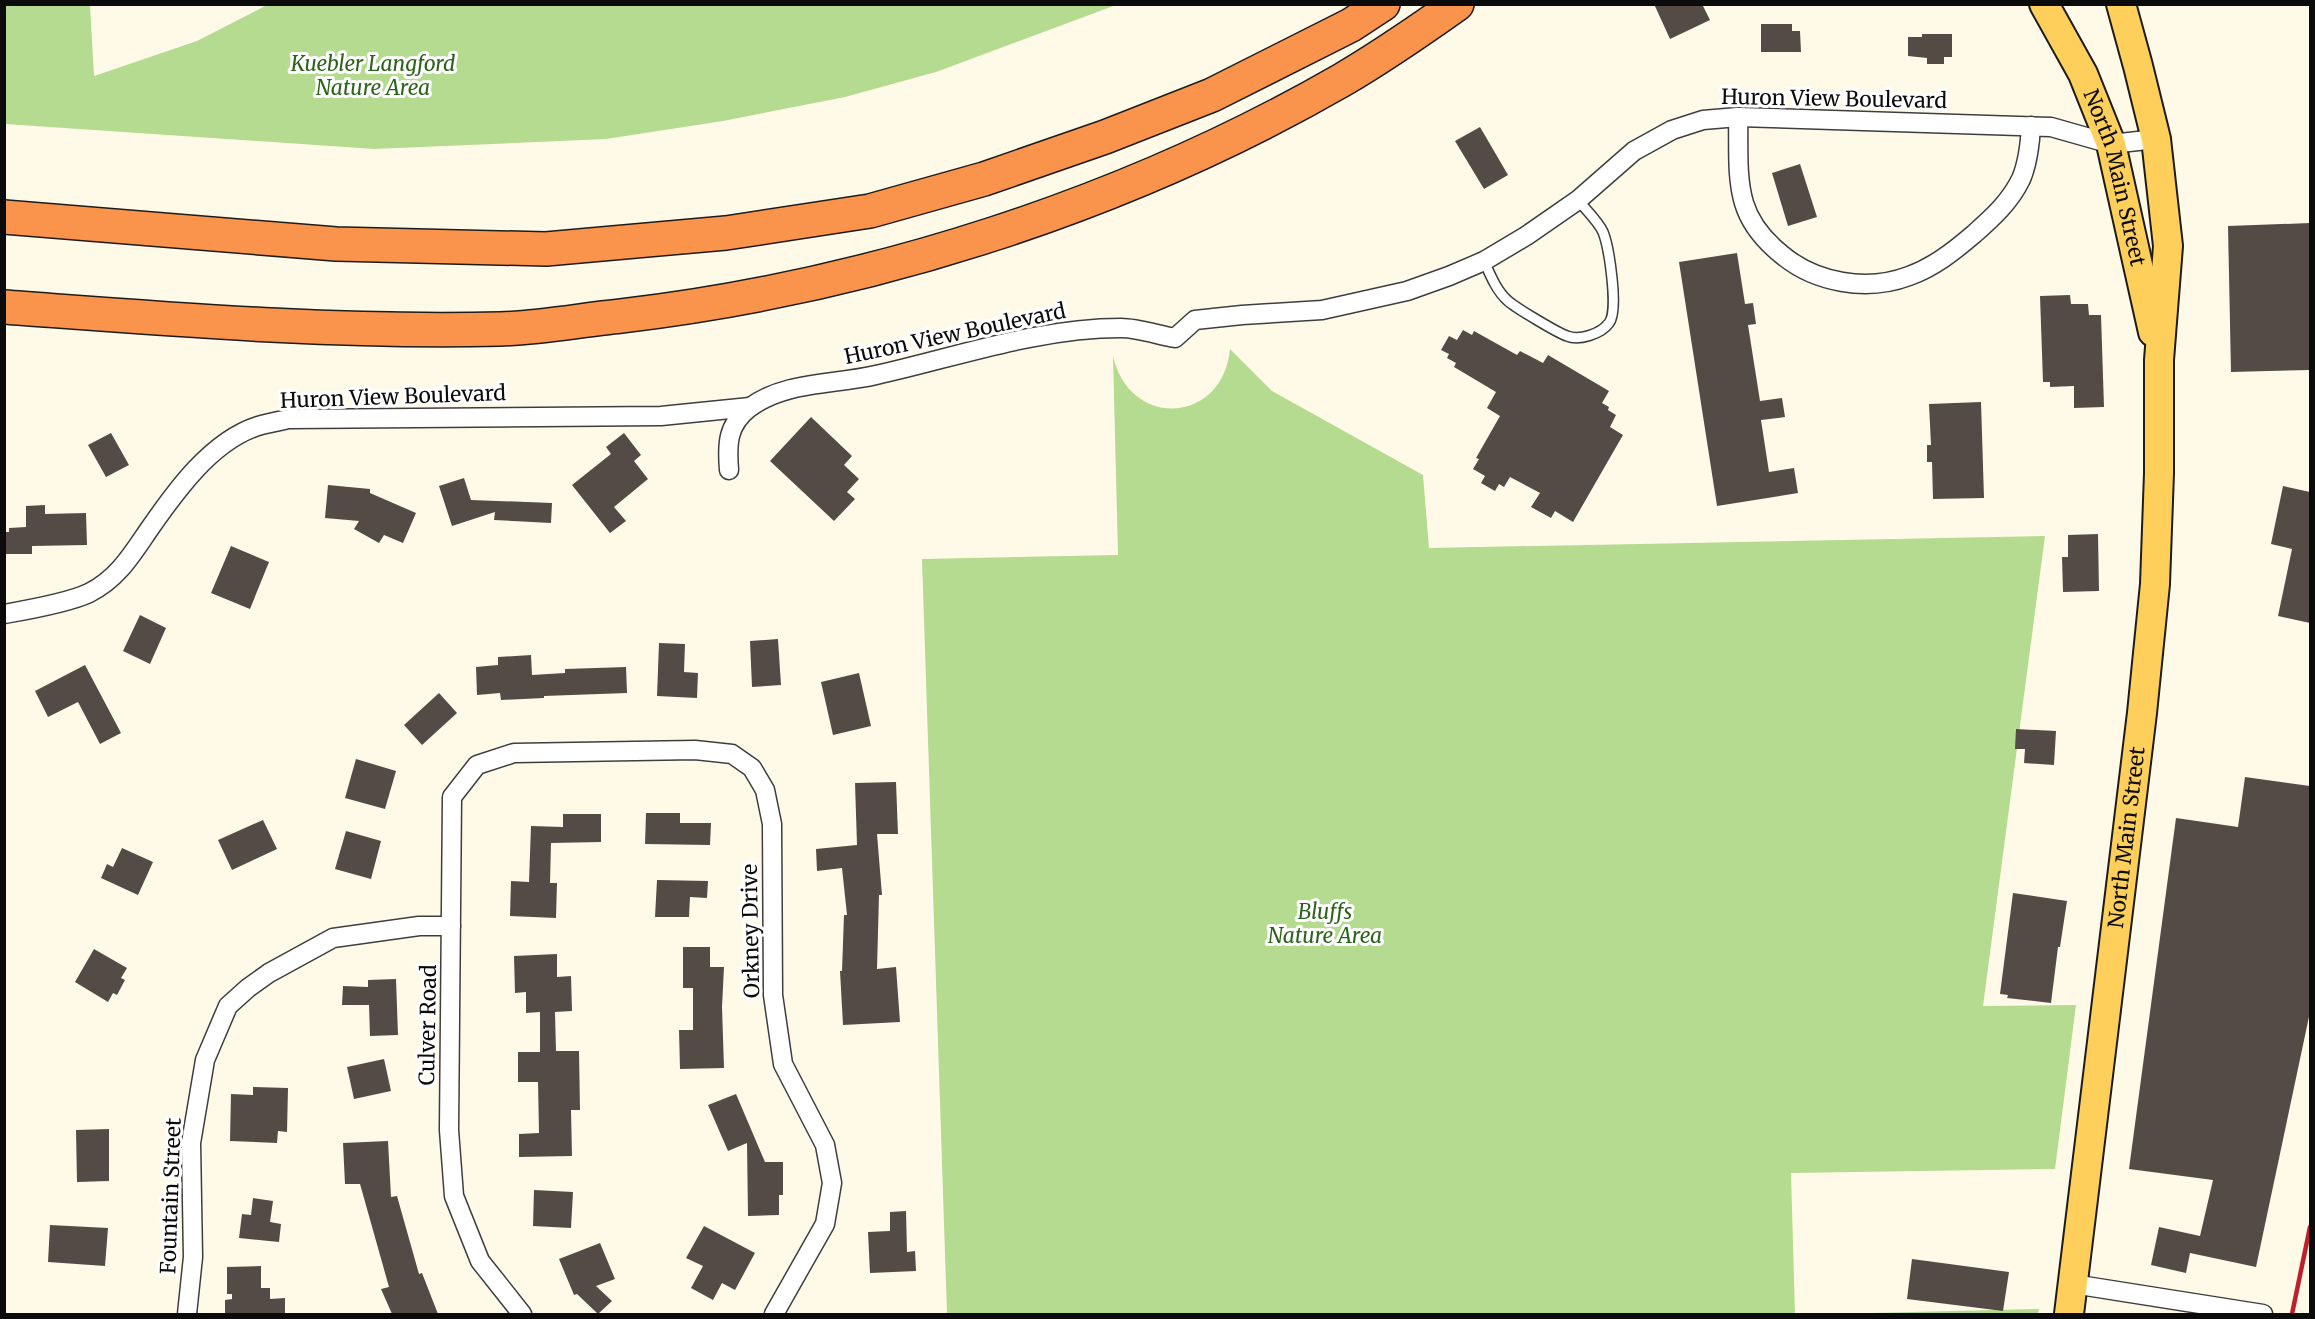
<svg xmlns="http://www.w3.org/2000/svg" width="2315" height="1319" font-family="Merriweather,serif">
  <style>
    .forest { fill: #b5db90 }
    .building { fill: #544b47 }
    .lines { fill: none; stroke-linecap: round; stroke-linejoin: round }
    .lane-casing { stroke: #3e3e3e; stroke-width: 12 }
    .street-casing { stroke: #3e3e3e; stroke-width: 21 }
    .primary-casing { stroke: #1c1c1c; stroke-width: 32 }
    .highway-casing { stroke: #1c1c1c; stroke-width: 36 }
    .lane { stroke: #fff; stroke-width: 9 }
    .street { stroke: #fff; stroke-width: 18 }
    .primary { stroke: #fecf5a; stroke-width: 28 }
    .highway { stroke: #fa944c; stroke-width: 33 }
    .rail { stroke: #bf1f2d; stroke-width: 4.5 }
    .labels { text-anchor: middle; stroke-width: 6; stroke-linejoin: round; paint-order: stroke }
    .park-label { font-size: 21px; font-style: italic; fill: #2c641a; stroke: #fff }
    .street-label { font-size: 21px; fill: #0b0b0b; stroke: #fff }
  </style>
  <rect width="100%" height="100%" fill="#fffae8"/>
  <!-- forest -->
  <g class="forest">
    <polygon points="4,5 90,5 94,76 197,41 267,5 1116,5 936,72 845,97 723,121 606,139 374,149 5,124"/>
    <path d="M1230 349 1272 391 1423 475 1429 548 2045 536 1983 1006 2076 1005 2055 1169 1791 1173 1795 1314H947L922 559 1118 555 1113 356C1130 430 1223 424 1230 349Z"/>
    <polygon points="2039,1309 2038,1314 1830,1314"/>
  </g>
  <!-- building -->
  <g class="building">
    <polygon points="1654,4 1702,4 1710,20 1670,39"/>
    <polygon points="1761,24 1792,24 1792,31 1800,31 1801,52 1761,52"/>
    <polygon points="1922,34 1952,34 1952,57 1944,57 1944,64 1927,64 1927,58 1908,56 1908,37 1922,37"/>
    <polygon points="1480,127 1508,175 1484,189 1455,141"/>
    <polygon points="1800,164 1817,217 1788,226 1772,173"/>
    <polygon points="2310,223 2310,370 2231,372 2228,226"/>
    <polygon points="1737,253 1745,304 1753,303 1756,324 1748,325 1760,401 1782,398 1785,417 1761,420 1769,472 1794,468 1798,493 1717,506 1679,262"/>
    <polygon points="2070,295 2071,304 2088,304 2089,315 2101,315 2104,407 2074,408 2074,386 2050,387 2050,382 2043,382 2040,296"/>
    <polygon points="1463,330 1472,335 1474,331 1517,355 1520,351 1543,363 1548,355 1609,391 1602,403 1609,407 1608,410 1616,415 1610,427 1623,435 1573,522 1555,511 1551,518 1531,507 1540,493 1510,477 1504,487 1499,484 1495,491 1481,483 1485,476 1473,469 1479,459 1476,458 1500,416 1487,408 1496,392 1454,367 1456,363 1447,358 1449,354 1441,350 1449,336 1457,340"/>
    <polygon points="1981,402 1984,498 1933,499 1932,462 1927,462 1927,445 1931,445 1929,404"/>
    <polygon points="811,417 852,456 844,465 859,479 847,492 855,499 834,521 770,461"/>
    <polygon points="111,433 129,465 106,477 88,445"/>
    <polygon points="624,433 641,455 634,461 648,479 614,507 626,521 610,533 572,485 611,454 606,447"/>
    <polygon points="464,478 471,500 552,503 551,523 494,520 495,512 452,526 439,486"/>
    <polygon points="328,485 370,489 370,493 416,513 403,543 384,535 379,543 354,529 359,521 325,518"/>
    <polygon points="2283,486 2310,492 2310,623 2278,616 2292,549 2271,544"/>
    <polygon points="45,505 45,514 86,513 87,545 32,546 32,554 4,554 4,532 9,532 9,528 26,527 26,506"/>
    <polygon points="2098,534 2099,591 2063,592 2062,557 2068,557 2068,535"/>
    <polygon points="231,546 269,562 250,609 211,593"/>
    <polygon points="140,615 166,628 150,664 123,651"/>
    <polygon points="778,639 781,685 752,687 750,641"/>
    <polygon points="659,643 685,644 684,672 698,673 697,698 657,696"/>
    <polygon points="531,655 532,675 565,673 565,669 626,667 627,693 544,696 544,698 501,700 500,693 477,695 476,667 498,665 498,657"/>
    <polygon points="85,665 121,733 100,744 78,702 48,717 35,691"/>
    <polygon points="859,673 871,726 833,735 821,682"/>
    <polygon points="439,693 457,713 422,745 404,725"/>
    <polygon points="2016,729 2056,731 2054,765 2024,763 2025,749 2015,749"/>
    <polygon points="356,759 396,771 385,809 345,798"/>
    <polygon points="2245,777 2310,786 2310,1012 2256,1267 2190,1253 2186,1273 2151,1265 2159,1227 2200,1236 2213,1180 2129,1169 2176,818 2238,827"/>
    <polygon points="896,782 898,834 877,834 882,895 879,895 877,969 896,967 900,1022 843,1025 840,971 842,971 844,915 847,915 842,868 817,871 816,849 857,845 855,783"/>
    <polygon points="646,813 680,813 680,823 711,823 710,845 645,844"/>
    <polygon points="563,814 601,814 601,842 551,843 550,883 557,883 556,918 510,916 511,881 529,882 531,826 563,827"/>
    <polygon points="263,820 277,849 232,870 218,840"/>
    <polygon points="346,831 381,841 371,879 335,869"/>
    <polygon points="122,848 153,862 138,895 101,878 107,864 113,867"/>
    <polygon points="657,880 708,881 707,898 690,897 689,917 655,917"/>
    <polygon points="2013,893 2067,901 2060,947 2058,947 2051,1003 2007,998 2008,995 2000,994"/>
    <polygon points="683,947 710,947 710,967 724,967 722,1007 724,1068 680,1069 679,1030 693,1030 693,988 683,988"/>
    <polygon points="94,949 127,968 121,978 125,980 117,995 113,993 108,1002 75,982"/>
    <polygon points="557,954 557,977 571,976 572,1011 555,1012 556,1051 579,1051 580,1110 571,1110 572,1156 519,1157 519,1134 539,1133 538,1082 518,1082 518,1052 540,1052 540,1012 526,1013 526,992 515,993 514,956"/>
    <polygon points="396,979 398,1035 370,1036 369,1005 342,1005 343,986 368,987 368,980"/>
    <polygon points="384,1059 391,1091 354,1099 347,1067"/>
    <polygon points="253,1087 288,1088 287,1132 278,1131 277,1143 230,1141 231,1094 253,1095"/>
    <polygon points="736,1094 765,1162 783,1162 783,1195 779,1195 779,1215 748,1216 747,1143 728,1151 708,1105"/>
    <polygon points="109,1129 109,1181 77,1182 76,1130"/>
    <polygon points="388,1141 391,1197 397,1196 419,1274 422,1273 438,1314 392,1314 381,1289 389,1287 360,1184 345,1184 343,1143"/>
    <polygon points="534,1190 573,1192 571,1228 533,1226"/>
    <polygon points="253,1198 273,1201 270,1222 281,1224 279,1242 239,1238 242,1214 251,1215"/>
    <polygon points="906,1211 907,1252 915,1251 916,1271 870,1273 868,1232 890,1231 890,1212"/>
    <polygon points="50,1225 108,1228 105,1266 48,1262"/>
    <polygon points="704,1226 755,1253 735,1290 722,1283 713,1300 691,1288 703,1266 686,1258"/>
    <polygon points="600,1243 615,1279 596,1286 612,1301 598,1314 577,1294 574,1295 559,1259"/>
    <polygon points="1912,1259 2009,1272 2003,1311 1907,1299"/>
    <polygon points="261,1266 261,1288 270,1288 270,1299 285,1298 285,1314 225,1314 225,1300 232,1299 232,1294 227,1294 227,1267"/>
  </g>
  <g class="lines">
    <!-- lane casing -->
    <g class="lane-casing">
      <path id="lane" d="M1484 261C1490 274 1496 290 1507 300 1514 307 1558 333 1567 336 1579 341 1601 334 1609 323 1619 311 1609 247 1603 232 1598 221 1586 210 1578 200"/>
    </g>
    <!-- street casing -->
    <g class="street-casing">
      <g id="street">
        <path d="M1738 117C1739 145 1736 176 1744 203 1750 223 1765 241 1781 254 1815 283 1867 292 1909 276 1934 267 1954 251 1974 234 1992 218 2010 202 2021 179 2028 163 2030 144 2031 126"/>
        <path d="M729 470C727 445 727 425 749 408 785 381 834 385 876 375 957 357 1037 328 1121 328 1138 328 1158 335 1175 338L1195 320 1242 315 1322 310 1407 291 1449 276 1484 261 1526 236 1578 200 1634 151 1672 130 1703 120 1738 117 2051 127 2111 144 2156 139"/>
        <path d="M4 614C27 610 68 603 89 593 117 579 131 556 148 531 175 492 211 441 258 426 268 423 279 421 289 419L661 416 750 407"/>
        <polyline points="2073,1284 2263,1314"/>
        <polyline points="187,1314 193,1257 191,1143 205,1060 228,1006 248,988 269,973 333,938 419,926 451,926"/>
        <polyline points="522,1314 480,1261 454,1196 449,1130 452,797 477,765 514,753 695,750 732,754 752,768 765,790 772,824 773,995 783,1064 825,1145 832,1183 825,1224 774,1314"/>
      </g>
    </g>
    <!-- primary casing -->
    <g class="primary-casing">
      <g id="primary">
        <path id="s1" d="M2044 4 2083 74 2111 144 2153 332"/>
        <path id="s2" d="M2069 1314 2142 713 2155 584 2159 473V360L2168 246 2156 139 2138 66 2121 4"/>
      </g>
    </g>
    <!-- highway casing -->
    <g class="highway-casing">
      <g id="highway">
        <polyline points="4,217 336,244 546,249 726,233 870,211 984,179 1105,137 1212,95 1351,25 1383,4"/>
        <path d="M4 307C169 319 334 333 500 329 540 328 581 320 621 316 869 287 1125 205 1342 80 1381 57 1419 31 1457 4"/>
      </g>
    </g>
    <!-- lane -->
    <use href="#lane" class="lane"/>
    <!-- street -->
    <use href="#street" class="street"/>
    <!-- primary -->
    <use href="#primary" class="primary"/>
    <!-- highway -->
    <use href="#highway" class="highway"/>
    <!-- rail -->
    <polyline class="rail" points="2292,1314 2310,1227"/>
  </g>
  <g class="labels">
    <!-- park labels -->
    <g class="park-label">
      <text x="373" y="71">Kuebler Langford<tspan x="373" dy="24">Nature Area</tspan></text>
      <text x="1325" y="919">Bluffs<tspan x="1325" dy="24">Nature Area</tspan></text>
    </g>
    <!-- street labels -->
    <g class="street-label">
      <text transform="translate(1834 99) rotate(1)" y="7">Huron View Boulevard</text>
      <text dy="7" stroke="none"><textPath href="#s1" startOffset="189">North Main Street</textPath></text>
      <text transform="translate(955 334) rotate(-12)" y="7">Huron View Boulevard</text>
      <text transform="translate(393 397) rotate(-2)" y="7">Huron View Boulevard</text>
      <text dy="7" stroke="none"><textPath href="#s2" startOffset="480">North Main Street</textPath></text>
      <text transform="translate(751 931) rotate(-91)" y="7">Orkney Drive</text>
      <text transform="translate(428 1025) rotate(-89)" y="7">Culver Road</text>
      <text transform="translate(171 1196) rotate(-88)" y="7">Fountain Street</text>
    </g>
  </g>
  <!-- border -->
  <rect width="2315" height="1319" fill="none" stroke="#0b0b0b" stroke-width="12"/>
</svg>
